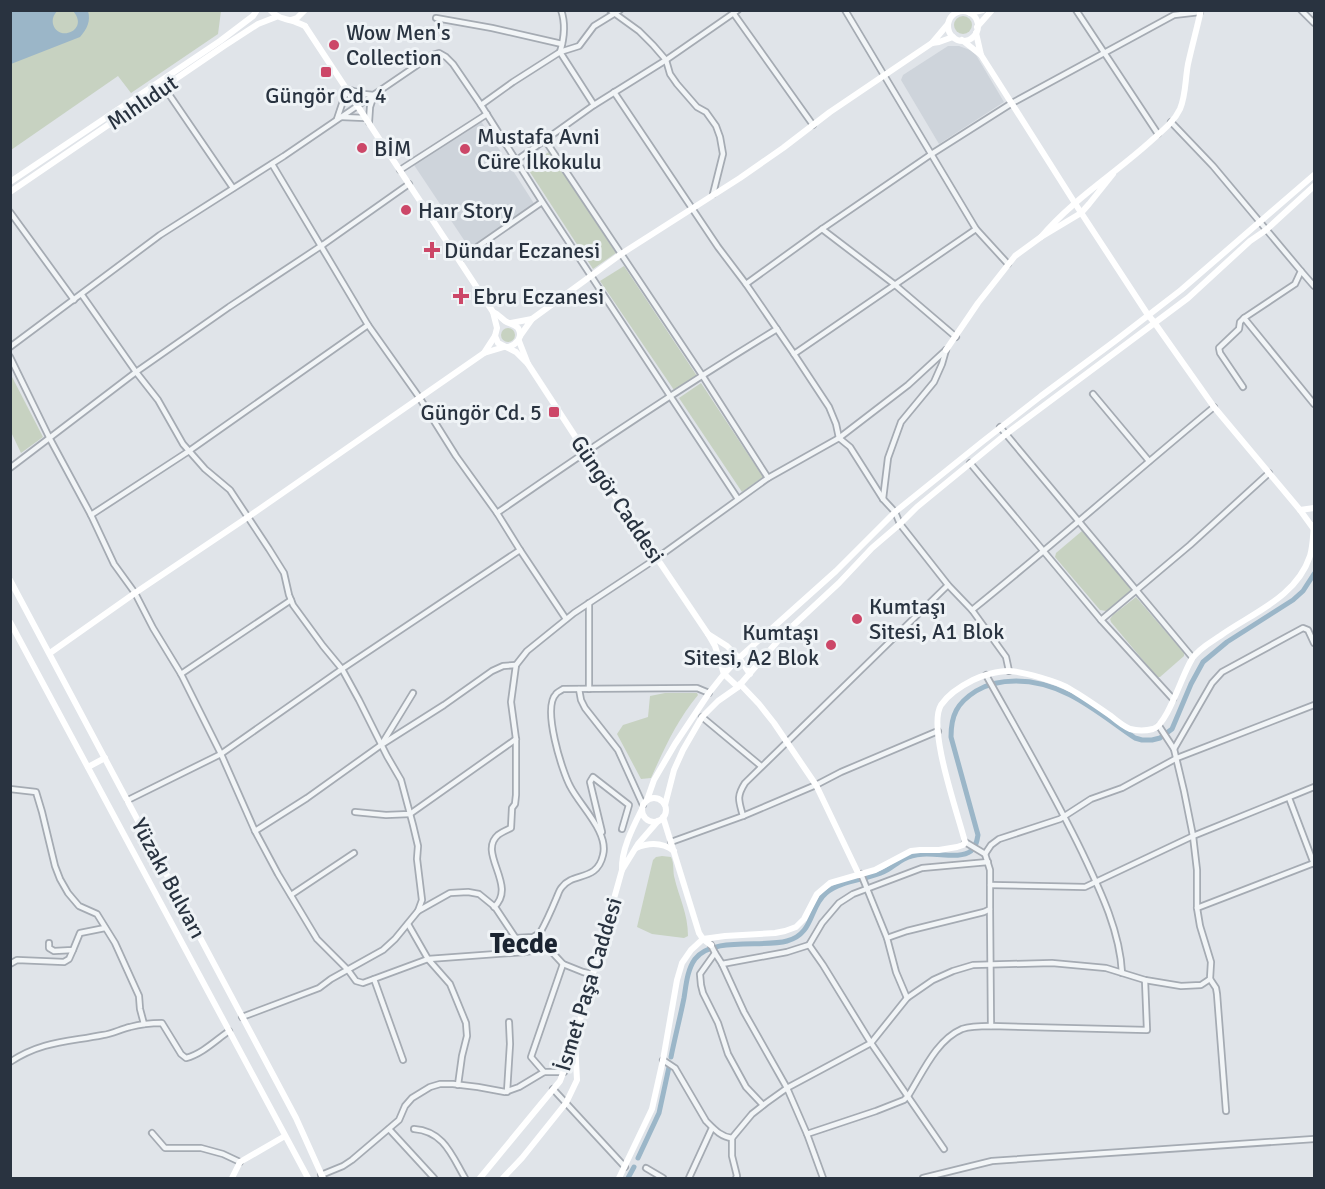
<svg xmlns="http://www.w3.org/2000/svg" width="1325" height="1189" font-family="Signika,sans-serif">
  <style>
    .built { fill: #ced4db }
    .green { fill: #c7d2c1 }
    .water { fill: #9bb6c8 }
    .lines { fill: none; stroke-linecap: round; stroke-linejoin: round }
    .canal { stroke: #9bb6c8; stroke-width: 5 }
    .street-casing { stroke: #a5abb3; stroke-width: 8 }
    .street { stroke: #f2f5f7; stroke-width: 4.5 }
    .secondary { stroke: #fff; stroke-width: 6 }
    .poi-dot { fill: #cc4768; stroke: #eff3f6; stroke-width: 2 }
    .labels { text-anchor: middle; stroke-width: 6; stroke-linejoin: round; paint-order: stroke }
    .poi-label { font-size: 22px; fill: #293340; stroke: #eff3f6; text-anchor: start }
    .street-label { font-size: 22px; fill: #293340; stroke: #eff3f6 }
    .district-label { font-size: 28px; font-weight: bold; fill: #1b2431; stroke: #eff3f6 }
  </style>
  <rect width="100%" height="100%" fill="#e0e4e9"/>
  <!-- built -->
  <g class="built">
    <polygon points="948,46 959,46 970,50 976,55 1004,102 939,144 901,80 903,75"/>
    <polygon points="481,121 535,205 470,249 414,165"/>
  </g>
  <!-- green -->
  <g class="green">
    <polygon points="11,11 221,11 218,34 131,93 118,76 11,150"/>
    <circle cx="963" cy="25" r="9"/>
    <polygon points="549,152 616,253 593,269 526,166"/>
    <polygon points="624,266 697,376 674,390 600,281"/>
    <circle cx="508" cy="335" r="7"/>
    <polygon points="10,373 43,437 21,453 11,432"/>
    <polygon points="701,383 763,477 742,492 679,398"/>
    <polygon points="1082,531 1084,531 1130,588 1131,591 1106,611 1100,610 1055,557 1056,553"/>
    <polygon points="1136,597 1184,653 1184,656 1160,677 1157,677 1111,622 1110,619 1113,615"/>
    <path d="M665 693H697L698 695C677 720 664 749 651 778L641 779 617 734 623 725 648 717 650 696Z"/>
    <path d="M662 856 671 857C674 863 673 869 674 876 679 898 688 913 688 936L684 938 652 934 637 927 653 860 656 857Z"/>
  </g>
  <!-- water -->
  <path class="water" d="M11 10 57 11C54 15 52 18 53 24 58 43 90 30 73 11H88C91 21 87 29 80 37L11 64Z"/>
  <g class="lines">
    <!-- canal -->
    <g class="canal">
      <path d="M671 1057C675 1037 680 1018 684 998 686 986 687 970 695 959 713 936 762 948 787 941 814 934 809 907 826 893 840 881 864 880 881 873 890 870 896 863 904 859 926 847 956 862 971 851 976 847 977 841 978 835L951 737C951 715 957 703 976 691 989 683 1001 681 1016 681 1064 681 1098 713 1135 738L1142 740H1152L1160 738 1172 729 1191 684 1203 662 1227 642 1293 600 1303 591 1314 574"/>
      <polyline points="638,1158 659,1113 669,1067"/>
      <polyline points="628,1178 634,1167"/>
    </g>
    <!-- street casing -->
    <g class="street-casing">
      <g id="street">
        <path d="M561 10C566 24 564 39 560 52L594 105"/>
        <polyline points="610,10 639,31 653,45 666,60 670,74 677,84 697,107 706,112 716,126 720,137 723,154 713,194"/>
        <polyline points="845,10 976,229 1008,264"/>
        <polyline points="1076,10 1158,134"/>
        <polyline points="1301,10 1314,23"/>
        <polyline points="734,14 813,125"/>
        <polyline points="436,18 492,28 562,44"/>
        <polyline points="164,87 233,188"/>
        <polyline points="614,92 718,247 746,284 794,354 829,407 836,424 839,438 850,447 883,499 895,512 900,524 948,585 972,610 1006,657 1009,671"/>
        <polyline points="481,105 513,82 560,52 579,46 594,26 620,10"/>
        <polyline points="341,117 365,118"/>
        <polyline points="337,119 347,89 364,94 374,95 370,107 369,122"/>
        <polyline points="1171,122 1213,166 1301,271 1295,284 1244,318 1314,404"/>
        <polyline points="545,140 702,375 768,478"/>
        <polyline points="517,160 594,105 666,60 738,10"/>
        <polyline points="272,164 368,325 419,397 456,456 497,513 520,550 566,619"/>
        <polyline points="400,170 487,114"/>
        <polyline points="10,212 74,300"/>
        <polyline points="822,229 894,284 956,337"/>
        <polyline points="460,259 542,202"/>
        <polyline points="1301,271 1314,286"/>
        <polyline points="746,284 822,229 930,155 1012,103 1174,15 1200,12"/>
        <polyline points="82,295 136,372 158,400 183,444 205,469 230,490 269,549 284,573 289,595 293,605 323,646 342,669 359,700 387,756 401,780 413,825 418,846 417,859 422,900 418,911 395,939 383,950 331,979 319,988 242,1017"/>
        <polyline points="10,347 160,235 284,156 432,55 439,53 446,57 453,64 481,105 543,203 738,499"/>
        <polyline points="794,354 976,229"/>
        <polyline points="10,357 50,439 91,515 114,564 135,593 153,628 181,674 221,754 255,831 278,874 317,939 348,970 356,981 363,983 428,959 525,952 544,949 551,951 563,964 583,972 592,974"/>
        <polyline points="1243,387 1220,353 1219,348 1239,329 1240,322 1244,318"/>
        <polyline points="1093,394 1149,461"/>
        <polyline points="1000,427 1192,657"/>
        <polyline points="970,463 1101,620 1173,699"/>
        <polyline points="10,468 136,372 229,307 324,244 409,184"/>
        <polyline points="883,499 888,458 901,422 934,382 942,364 946,350"/>
        <path d="M497 513C589 449 682 387 777 329"/>
        <polyline points="91,515 189,451 368,325"/>
        <polyline points="589,603 589,689"/>
        <path d="M972 610C1054 544 1133 474 1214 407"/>
        <polyline points="1101,620 1190,545 1269,473"/>
        <polyline points="181,674 291,600"/>
        <path d="M986 675C1019 734 1053 792 1082 852 1100 890 1120 931 1122 973"/>
        <polyline points="579,689 581,700 585,708 618,750 643,805"/>
        <polyline points="702,717 761,766"/>
        <polyline points="383,742 413,693"/>
        <polyline points="1174,749 1212,683 1222,672 1303,628 1308,630 1314,643"/>
        <polyline points="10,789 36,792 42,812 55,866 60,879 68,893 79,906 97,914 115,943 139,996 140,1009 144,1024"/>
        <polyline points="1289,798 1314,864"/>
        <polyline points="128,800 221,754 342,669 520,550"/>
        <polyline points="355,812 386,815 410,814 516,739"/>
        <path d="M743 816C739 801 736 797 745 783L948 585"/>
        <polyline points="255,831 307,798 381,745 444,705 492,671 503,666 516,665"/>
        <polyline points="602,832 590,782 593,777 629,805 622,829"/>
        <polyline points="671,842 743,816 816,785 841,772 938,731"/>
        <polyline points="985,854 991,845 999,839 1060,819 1091,799 1122,788 1177,758 1314,705"/>
        <polyline points="861,874 887,938 896,972 907,998"/>
        <polyline points="990,885 1085,887 1193,836 1314,787"/>
        <polyline points="291,895 354,853"/>
        <path d="M494 907C518 886 477 853 498 835 502 832 507 830 511 828L512 808 515 804 516 795V739L511 702 516 665 527 651 574 613 657 558 768 478 839 438 908 385 946 350"/>
        <polyline points="1197,908 1314,863"/>
        <polyline points="990,909 991,1026"/>
        <polyline points="418,911 450,893 468,892 479,894 495,907 525,952"/>
        <polyline points="408,924 428,959 450,984 466,1023 467,1036 462,1056 458,1085"/>
        <path d="M516 938 533 937 540 933C546 922 551 911 556 899 558 895 559 890 562 887 573 872 597 882 603 855 609 832 580 806 570 786 562 771 542 708 556 694 557 692 562 690 563 689L697 688 709 693"/>
        <polyline points="887,938 907,931 984,912 990,909 990,870 985,854 965,842"/>
        <polyline points="49,943 49,948 54,951 73,950 80,933 105,928"/>
        <polyline points="711,945 715,953 700,974 701,985 703,993 718,1023 728,1054 746,1087 763,1105"/>
        <path d="M715 953 722 964 744 1012 787 1088 807 1134 876 1111 904 1100 908 1096C922 1074 936 1040 962 1029 971 1026 981 1026 991 1026L1147 1030 1145 980"/>
        <polyline points="10,964 17,960 64,962 69,959 73,950"/>
        <polyline points="563,964 531,1057 544,1072 564,1072"/>
        <polyline points="722,964 787,952 809,945"/>
        <polyline points="374,979 403,1060"/>
        <polyline points="1210,979 1216,988 1217,994 1226,1111"/>
        <path d="M663 1060 675 1068 706 1121C714 1129 721 1137 732 1138L752 1114 766 1103 787 1088 871 1043 907 998 933 980 953 971 973 965 1052 963 1106 968 1145 980 1181 986 1201 985 1210 979 1211 962 1200 926 1197 908V870L1193 836 1184 791 1174 749 1159 726"/>
        <path d="M10 1062C42 1041 68 1042 103 1035 112 1034 121 1029 130 1027 141 1024 151 1023 162 1023L181 1054 186 1058C202 1054 216 1040 229 1031"/>
        <polyline points="553,1089 625,1167"/>
        <polyline points="507,1092 510,1044 509,1022"/>
        <polyline points="389,1129 434,1178"/>
        <path d="M414 1129C444 1131 452 1156 465 1178"/>
        <polyline points="152,1133 165,1148 201,1148 223,1154 240,1162"/>
        <polyline points="807,1134 823,1178"/>
        <polyline points="732,1138 732,1156 737,1176 736,1178"/>
        <polyline points="944,1149 871,1043 823,965 809,945 822,923 839,903 853,894 922,868 988,862"/>
        <polyline points="646,1168 663,1178"/>
        <polyline points="321,1175 343,1166 352,1160 399,1120 405,1106 412,1098 430,1087 440,1084 453,1084 478,1087 505,1092 519,1087 544,1072"/>
        <polyline points="689,1178 712,1128"/>
        <polyline points="923,1178 992,1161 1314,1139"/>
      </g>
    </g>
    <!-- street -->
    <use href="#street" class="street"/>
    <!-- secondary -->
    <g class="secondary">
      <path d="M270 10C277 17 281 18 289 20 295 21 300 24 305 26"/>
      <circle cx="963" cy="26" r="15"/>
      <polyline points="970,13 983,10"/>
      <polyline points="291,20 297,18 305,10"/>
      <polyline points="948,24 932,43 939,42 953,37"/>
      <polyline points="305,26 493,312 497,328 495,336 498,343 516,352 528,364"/>
      <polyline points="977,27 992,10"/>
      <polyline points="962,40 981,55 976,33"/>
      <polyline points="981,55 1078,208 1148,315 1154,322 1214,407 1300,510 1313,528"/>
      <path d="M1113 174 1089 204 1081 213 1041 237C1073 199 1116 173 1152 140 1162 131 1174 122 1180 109 1186 95 1185 80 1188 64 1192 46 1197 28 1201 10"/>
      <polyline points="10,182 220,41 253,16 257,10"/>
      <polyline points="10,192 224,46 258,24 276,17"/>
      <path d="M493 312C498 314 501 318 505 321 509 324 515 324 518 328 524 337 516 345 508 347"/>
      <polyline points="532,319 621,254 740,178 783,148 830,112 932,43"/>
      <polyline points="511,323 532,319 520,336"/>
      <polyline points="495,336 484,353 504,347"/>
      <polyline points="519,341 528,364 586,453 708,634"/>
      <polyline points="946,350 978,303 1015,256 1041,237"/>
      <polyline points="1300,510 1314,508"/>
      <polyline points="10,580 296,1118 323,1178"/>
      <polyline points="10,622 308,1178"/>
      <polyline points="50,653 135,593 248,517 484,353"/>
      <polyline points="740,684 759,704 774,723 816,785 859,875"/>
      <polyline points="738,687 724,674 715,646 708,634 727,646 739,658 750,674"/>
      <polyline points="88,767 105,758"/>
      <circle cx="654" cy="810" r="12"/>
      <polyline points="647,800 654,780 675,744 709,693 724,674 739,658 836,571 895,512 982,442 1041,396 1115,341 1181,290 1314,175"/>
      <polyline points="665,805 674,770 683,750 702,717 718,701 738,687 783,635 839,583 872,548 900,524 917,507 1006,434 1188,298 1250,241 1266,230 1314,186"/>
      <path d="M642 809C633 827 621 850 622 870L638 844 658 821"/>
      <path d="M636 848C650 842 662 842 674 851"/>
      <path d="M711 945 703 939 725 936 775 933 785 931 796 927 804 919 817 894 830 883 875 870 911 851 920 850H939L957 847 963 845 965 842C958 814 927 728 941 705 949 693 961 686 973 680 983 675 998 671 1008 671 1021 671 1059 682 1070 689 1084 697 1098 707 1111 716 1117 721 1123 726 1130 729 1138 731 1145 731 1153 729 1168 724 1182 674 1192 659 1198 649 1211 642 1220 636 1252 613 1296 598 1310 556 1313 546 1313 535 1314 525"/>
      <polyline points="232,1178 240,1162 285,1136"/>
      <polyline points="480,1178 560,1081 571,1052 622,870"/>
      <polyline points="503,1178 522,1158 566,1103 577,1080 575,1043"/>
      <polyline points="619,1178 652,1109 663,1060 677,980 682,963 691,950 703,939 699,933 663,817"/>
    </g>
  </g>
  <!-- markers -->
  <g class="poi-dot">
    <circle cx="334" cy="45" r="6"/>
    <rect x="320" y="66" width="12" height="12" rx="3"/>
    <circle cx="362" cy="148" r="6"/>
    <circle cx="465" cy="149" r="6"/>
    <circle cx="406" cy="210" r="6"/>
    <path d="M429 241h6v6h6v6h-6v6h-6v-6h-6v-6h6z"/>
    <path d="M458 287h6v6h6v6h-6v6h-6v-6h-6v-6h6z"/>
    <rect x="548" y="406" width="12" height="12" rx="3"/>
    <circle cx="857" cy="619" r="6"/>
    <circle cx="831" cy="645" r="6"/>
  </g>
  <g class="labels">
    <!-- poi labels -->
    <g class="poi-label">
      <text x="346" y="40">Wow Men's<tspan x="346" dy="25">Collection</tspan></text>
      <text x="326" y="103" text-anchor="middle">Güngör Cd. 4</text>
      <text x="477" y="144">Mustafa Avni<tspan x="477" dy="25">Cüre İlkokulu</tspan></text>
      <text x="374" y="156">BİM</text>
      <text x="418" y="218">Haır Story</text>
      <text x="444" y="258">Dündar Eczanesi</text>
      <text x="473" y="304">Ebru Eczanesi</text>
      <text x="542" y="420" text-anchor="end">Güngör Cd. 5</text>
      <text x="869" y="614">Kumtaşı<tspan x="869" dy="25">Sitesi, A1 Blok</tspan></text>
      <text x="819" y="640" text-anchor="end">Kumtaşı<tspan x="819" dy="25">Sitesi, A2 Blok</tspan></text>
    </g>
    <!-- street labels -->
    <g class="street-label">
      <text transform="translate(142 102) rotate(-34)" y="8">Mıhlıdut</text>
      <text transform="translate(618 499) rotate(56)" y="8">Güngör Caddesi</text>
      <text transform="translate(169 878) rotate(62)" y="8">Yüzakı Bulvarı</text>
      <text transform="translate(588 984) rotate(-73)" y="8">İsmet Paşa Caddesi</text>
    </g>
    <!-- district labels -->
    <g class="district-label">
      <text x="524" y="953">Tecde</text>
    </g>
  </g>
  <!-- border -->
  <rect width="1325" height="1189" fill="none" stroke="#293340" stroke-width="24"/>
</svg>
